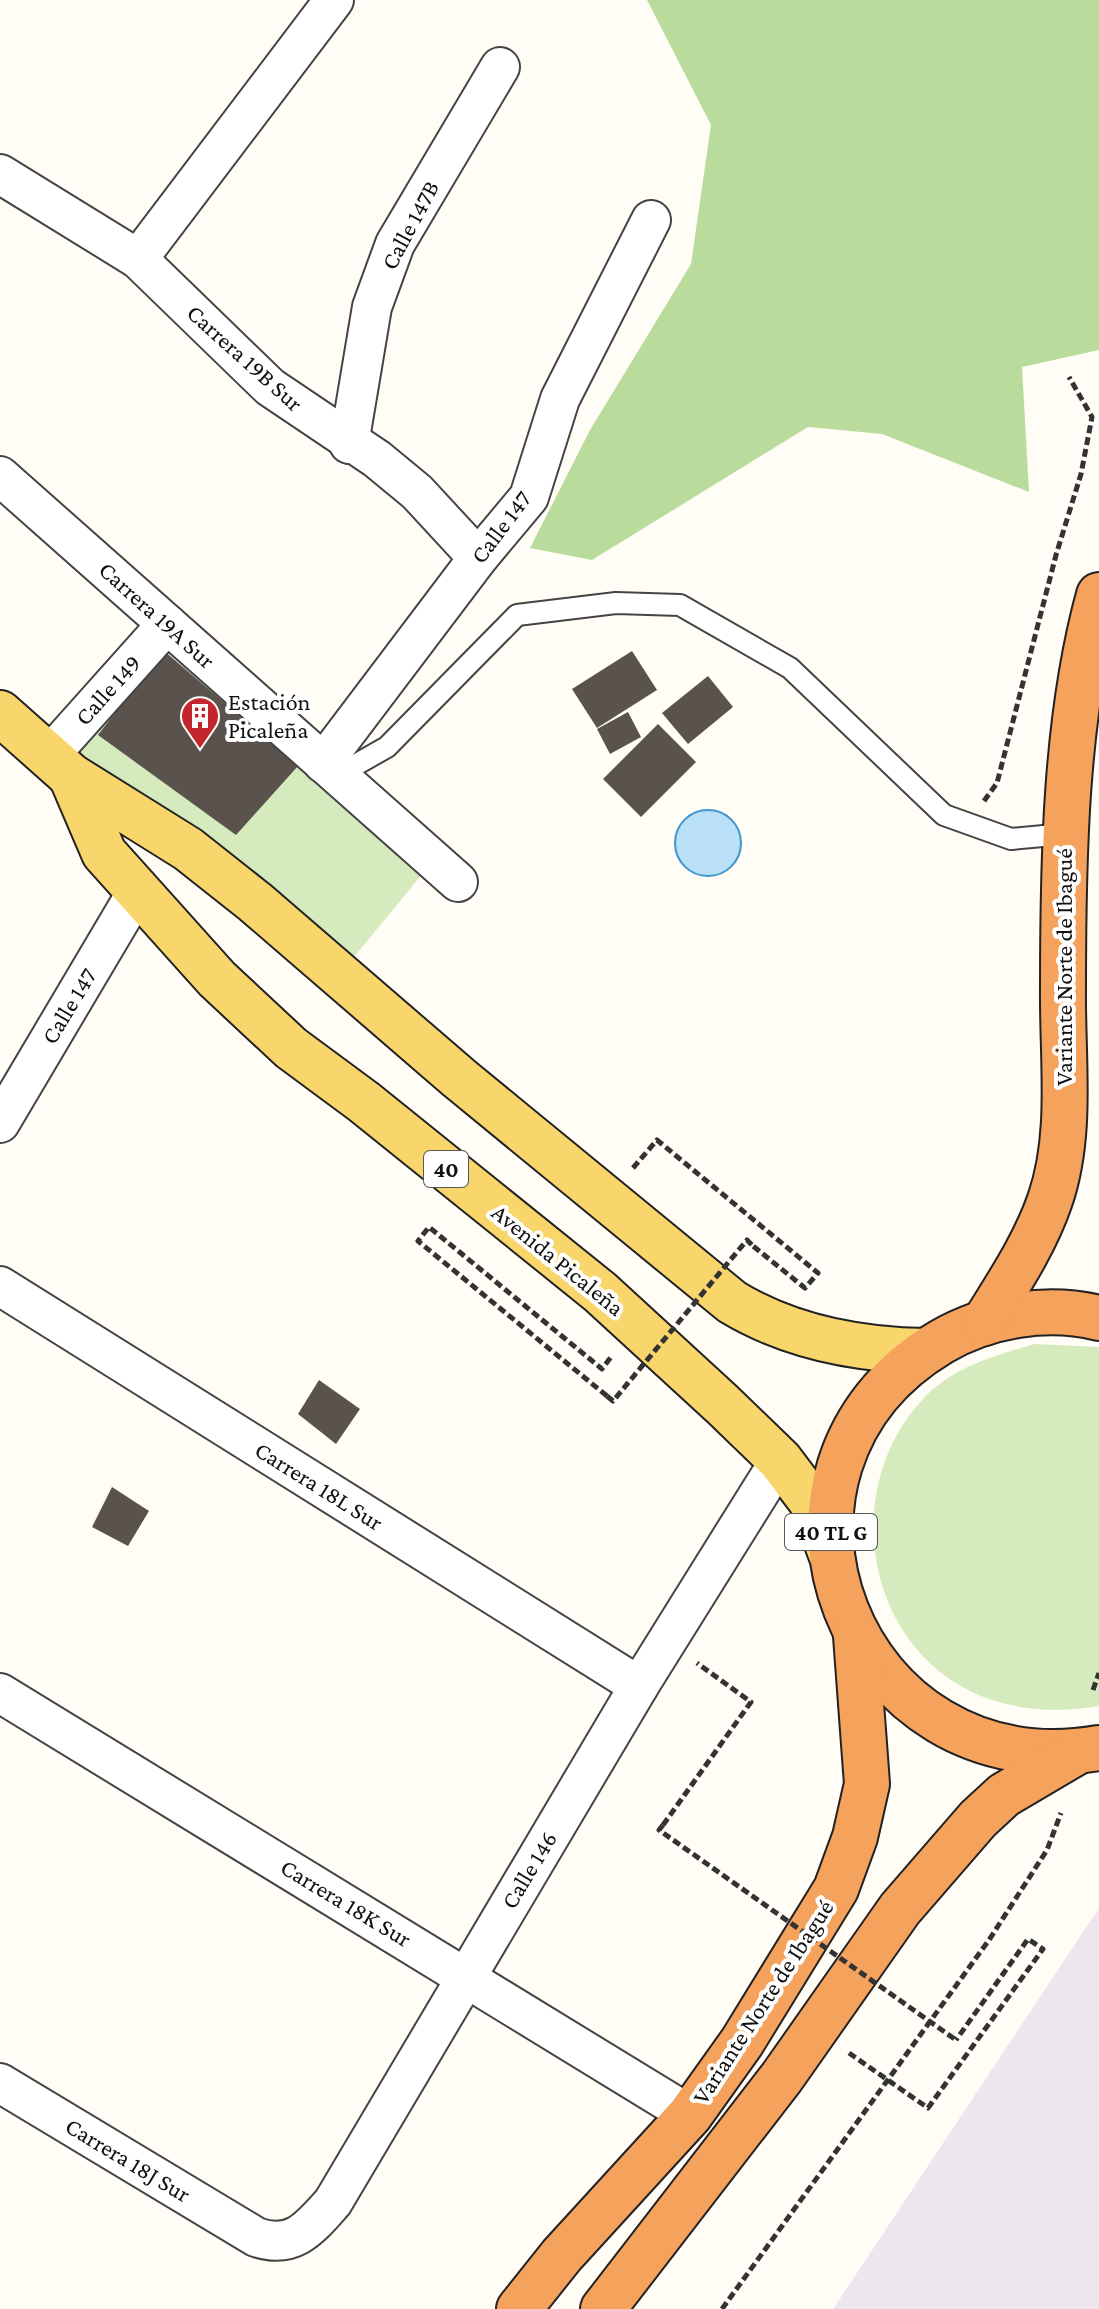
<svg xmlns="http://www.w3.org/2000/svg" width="1099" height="2309" font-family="'Crimson Pro',serif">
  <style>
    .industrial { fill: #eee6ef }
    .green { fill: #d5ebbd }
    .forest { fill: #b9dc9c }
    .water { fill: #b9e0f7; stroke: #3f96cf; stroke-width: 2 }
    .building { fill: #5a524d }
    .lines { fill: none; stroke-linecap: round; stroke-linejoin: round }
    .lane-casing { stroke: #444; stroke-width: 24 }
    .street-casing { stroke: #444; stroke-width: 42 }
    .primary-casing { stroke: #222; stroke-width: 48 }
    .highway-casing { stroke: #222; stroke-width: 48 }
    .path { stroke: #333; stroke-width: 5; stroke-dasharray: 8 4; stroke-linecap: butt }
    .lane { stroke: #fff; stroke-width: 20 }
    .street { stroke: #fff; stroke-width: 38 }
    .primary { stroke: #f9d66b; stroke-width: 44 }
    .highway { stroke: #f5a25d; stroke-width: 44 }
    .path-bridge { stroke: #333; stroke-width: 5; stroke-dasharray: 8 4; stroke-linecap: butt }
    .labels { text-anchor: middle; stroke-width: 8; stroke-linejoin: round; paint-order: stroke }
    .shield { fill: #fff; stroke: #585858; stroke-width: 2 }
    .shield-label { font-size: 22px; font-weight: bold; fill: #111 }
    .street-label { font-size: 24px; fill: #111; stroke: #fff }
    .poi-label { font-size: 24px; fill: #111; stroke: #fff; text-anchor: start }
  </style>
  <rect width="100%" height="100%" fill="#fffdf5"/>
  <!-- industrial -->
  <polygon class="industrial" points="1099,1909 1099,2309 833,2309 1091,1920"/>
  <!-- green -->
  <g class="green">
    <polygon points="163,650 424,872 349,963 77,755"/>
    <path d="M1034 1344 1099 1347V1706C1048 1715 992 1709 948 1678 859 1614 849 1479 922 1400 952 1367 994 1356 1034 1344Z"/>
  </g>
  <!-- forest -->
  <polygon class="forest" points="647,0 1099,0 1099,350 1022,367 1029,492 882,434 808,427 592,560 530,548 590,430 691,264 711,125"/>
  <!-- water -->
  <circle class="water" cx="708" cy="843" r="33"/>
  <!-- building -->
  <g class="building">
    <polygon points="163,650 298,766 236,835 98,735"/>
    <polygon points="632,651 657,690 597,728 572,689"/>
    <polygon points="708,676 733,707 688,744 662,713"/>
    <polygon points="628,712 641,737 610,754 597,729"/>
    <polygon points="658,724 696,762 641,817 603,779"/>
    <polygon points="319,1380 360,1409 336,1444 298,1414"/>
    <polygon points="112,1487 149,1511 128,1546 92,1527"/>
  </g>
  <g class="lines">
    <!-- lane casing -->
    <g class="lane-casing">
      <polyline id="lane" points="336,776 387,747 517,615 616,603 680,605 790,668 944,815 1011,839 1065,834"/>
    </g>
    <!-- street casing -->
    <g class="street-casing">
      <g id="street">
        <polyline points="0,174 138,259 270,387 377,459 417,492 478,558"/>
        <polyline points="138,259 334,0"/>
        <polyline points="349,444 372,307 395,244 500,67"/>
        <polyline points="0,476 458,882"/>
        <polyline points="49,756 167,624"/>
        <polyline points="323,763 478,558 529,497 560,399 651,220"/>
        <polyline points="0,1123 138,890"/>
        <polyline points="0,1286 639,1686"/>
        <polyline points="0,1693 690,2115"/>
        <path d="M0 2083 256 2237C293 2250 310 2228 333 2202L639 1686 780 1460"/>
      </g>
    </g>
    <!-- primary casing -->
    <g class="primary-casing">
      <g id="primary">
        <path d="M0 713 71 776 188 849 255 902 459 1078 732 1302C790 1337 858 1350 926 1351"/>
        <polyline points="71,776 104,853 217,979 291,1048 364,1102 600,1292 722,1404 780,1460 811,1501 831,1554"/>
      </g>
    </g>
    <!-- highway casing -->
    <g class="highway-casing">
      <g id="highway">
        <path d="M1099 1318C1047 1305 987 1315 941 1342 725 1471 851 1791 1099 1748"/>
        <path d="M984 1323C1008 1284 1035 1244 1050 1200 1073 1134 1062 1057 1063 988 1063 861 1065 718 1099 595"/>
        <polyline points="519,2309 562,2255 690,2115 742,2042 836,1889 855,1837 867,1784 856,1636"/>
        <polyline points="603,2309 782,2077 900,1909 978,1819 1004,1795 1077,1752"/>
      </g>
    </g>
    <!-- path -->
    <g class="path">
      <polyline points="984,801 997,783 1056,555 1081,474 1092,417 1069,377"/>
      <polyline points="633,1168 657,1140 818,1273 805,1288 753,1246"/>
      <polyline points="607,1396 418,1241 429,1227 602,1369 611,1357"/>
      <polyline points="1093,1690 1099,1673"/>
      <polyline points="663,1825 751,1702 697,1663"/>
      <polyline points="849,2053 928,2108 1043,1949 1028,1939 956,2040"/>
      <polyline points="722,2309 989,1940 1047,1850 1061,1813"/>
    </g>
    <!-- lane -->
    <use href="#lane" class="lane"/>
    <!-- street -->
    <use href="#street" class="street"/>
    <!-- primary -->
    <use href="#primary" class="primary"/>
    <!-- highway -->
    <use href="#highway" class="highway"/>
    <!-- path-bridge -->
    <g class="path-bridge">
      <polyline points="607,1396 613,1401 747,1240 753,1246"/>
      <polyline points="663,1825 659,1830 956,2040"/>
    </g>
  </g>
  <!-- icons -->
  <defs>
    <g id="building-pin" transform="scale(2)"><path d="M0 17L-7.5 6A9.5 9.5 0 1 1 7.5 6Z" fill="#c4262e" stroke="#fff"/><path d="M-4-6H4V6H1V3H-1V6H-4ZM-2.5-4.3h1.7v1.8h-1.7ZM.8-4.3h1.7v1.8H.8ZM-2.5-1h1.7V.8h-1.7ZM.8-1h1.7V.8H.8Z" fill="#fff"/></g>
  </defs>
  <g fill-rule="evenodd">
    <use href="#building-pin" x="200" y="716"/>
  </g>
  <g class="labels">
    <!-- shield labels -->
    <g class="shield">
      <rect x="424" y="1151" width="44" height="36" rx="6"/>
      <rect x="785" y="1514" width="92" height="36" rx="6"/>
    </g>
    <g class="shield-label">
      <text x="446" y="1177">40</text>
      <text x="831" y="1540">40 TL G</text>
    </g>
    <!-- street labels -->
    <g class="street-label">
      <text transform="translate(410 225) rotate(-62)" y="8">Calle 147B</text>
      <text transform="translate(245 358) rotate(42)" y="8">Carrera 19B Sur</text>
      <text transform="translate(501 527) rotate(-53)" y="8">Calle 147</text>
      <text transform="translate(157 615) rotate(42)" y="8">Carrera 19A Sur</text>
      <text transform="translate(108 690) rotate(-48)" y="8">Calle 149</text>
      <text transform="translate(1064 967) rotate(-90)" y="8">Variante Norte de Ibagué</text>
      <text transform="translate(69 1006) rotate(-59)" y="8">Calle 147</text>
      <text transform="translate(558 1260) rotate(39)" y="8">Avenida Picaleña</text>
      <text transform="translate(319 1486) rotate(32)" y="8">Carrera 18L Sur</text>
      <text transform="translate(529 1870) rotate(-59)" y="8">Calle 146</text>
      <text transform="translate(346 1903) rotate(31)" y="8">Carrera 18K Sur</text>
      <text transform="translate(763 2002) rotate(-57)" y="8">Variante Norte de Ibagué</text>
      <text transform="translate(128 2160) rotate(31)" y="8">Carrera 18J Sur</text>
    </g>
    <!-- poi labels -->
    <g class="poi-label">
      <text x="228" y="710">Estación<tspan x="228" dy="28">Picaleña</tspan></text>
    </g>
  </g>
</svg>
